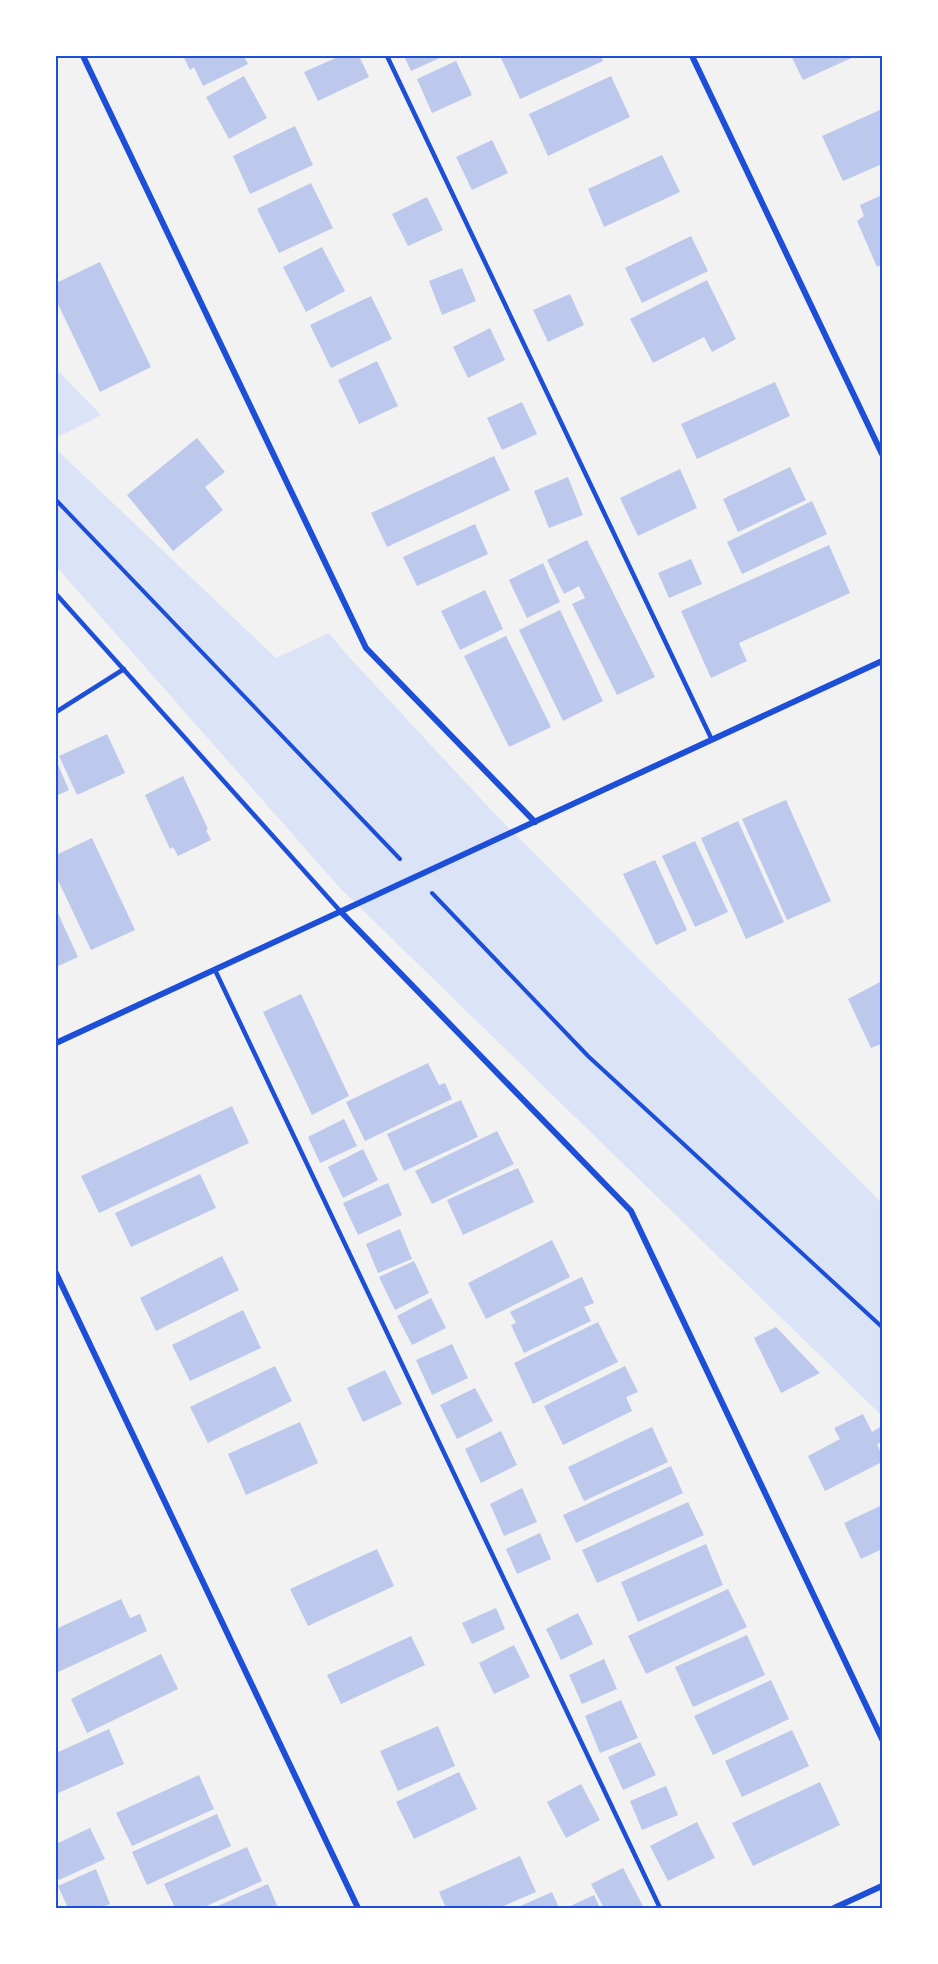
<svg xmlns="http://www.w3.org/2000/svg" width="938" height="1964" font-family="'PT Sans Narrow',sans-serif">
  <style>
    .green { fill: #dbe4f7 }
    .building { fill: #bdc9ec }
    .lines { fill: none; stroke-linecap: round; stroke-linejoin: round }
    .path { stroke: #1d4ed8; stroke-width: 4 }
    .service { stroke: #1d4ed8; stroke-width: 4.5 }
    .minor { stroke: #1d4ed8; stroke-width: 6 }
    .neatline { fill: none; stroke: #1d4ed8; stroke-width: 2 }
  </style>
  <rect width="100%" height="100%" fill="#f2f2f2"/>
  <!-- green -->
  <g class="green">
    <polygon points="56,369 101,415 56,438"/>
    <polygon points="56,449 276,658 329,633 350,658 495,814 882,1203 882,1416 340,888 56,566"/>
  </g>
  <!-- building -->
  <g class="building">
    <polygon points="183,56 244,56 248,64 203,86 194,67 190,70"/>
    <polygon points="340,56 359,56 369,77 318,101 304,72"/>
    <polygon points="404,56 444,56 411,71"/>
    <polygon points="507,56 601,56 603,61 520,99 501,58"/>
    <polygon points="791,56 856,56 803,80"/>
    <polygon points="456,61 472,95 432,113 417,79"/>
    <polygon points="244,76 267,118 229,139 206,97"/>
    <polygon points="611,76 630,117 548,156 529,114"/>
    <polygon points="882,109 882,164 843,181 822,136"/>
    <polygon points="295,126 313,165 250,194 233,156"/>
    <polygon points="492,140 508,173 472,190 456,157"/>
    <polygon points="662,155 680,192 604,227 588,189"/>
    <polygon points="311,183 333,228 279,253 257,209"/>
    <polygon points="882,195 882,264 877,267 857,221 864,216 860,205"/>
    <polygon points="427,197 443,230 408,246 392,214"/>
    <polygon points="691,236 708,271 642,303 625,268"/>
    <polygon points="322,247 345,291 306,312 283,267"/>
    <polygon points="100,262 151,367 100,392 56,300 56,283"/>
    <polygon points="462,268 476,301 442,315 429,281"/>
    <polygon points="707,280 736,339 712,352 704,337 653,363 630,319"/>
    <polygon points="570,294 584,325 548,342 533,310"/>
    <polygon points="371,296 392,339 331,368 310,325"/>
    <polygon points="490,328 505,360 468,378 453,347"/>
    <polygon points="377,361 398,406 359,424 338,380"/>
    <polygon points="775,382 790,416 697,459 681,424"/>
    <polygon points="522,402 537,434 502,450 487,418"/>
    <polygon points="197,438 225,472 205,487 223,510 173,551 127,495"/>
    <polygon points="494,456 510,490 387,547 371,513"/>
    <polygon points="790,467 806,500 738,532 723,499"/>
    <polygon points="680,469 697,508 638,536 620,498"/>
    <polygon points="568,477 583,515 549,528 534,491"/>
    <polygon points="812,501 827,534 742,574 727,542"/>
    <polygon points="475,524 488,554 417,586 403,557"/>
    <polygon points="587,540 655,677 617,695 572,604 585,598 579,586 564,594 547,560"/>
    <polygon points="829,545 850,593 739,643 747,661 711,678 681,611"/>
    <polygon points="691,559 702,584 669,598 658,573"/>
    <polygon points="543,563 560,602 527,618 509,580"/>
    <polygon points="485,590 503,629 460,650 441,611"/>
    <polygon points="560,610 603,701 563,721 519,630"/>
    <polygon points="506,636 551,727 509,747 464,656"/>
    <polygon points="107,734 125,773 77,795 59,756"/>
    <polygon points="56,760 69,790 56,796"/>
    <polygon points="183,776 208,829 206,830 211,840 178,856 173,847 170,849 145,795"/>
    <polygon points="786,800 831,901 787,920 742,819"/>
    <polygon points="738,821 784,922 746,939 701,838"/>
    <polygon points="92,838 135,930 91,950 56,876 56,855"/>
    <polygon points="695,841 728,912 695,927 662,856"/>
    <polygon points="655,860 687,930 656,945 623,874"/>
    <polygon points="56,909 78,957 56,967"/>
    <polygon points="882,981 882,1048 881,1044 871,1048 848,999"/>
    <polygon points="301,994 349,1096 312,1115 263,1012"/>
    <polygon points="428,1063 439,1085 445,1083 452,1099 365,1141 346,1102"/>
    <polygon points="461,1100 478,1137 404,1171 387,1134"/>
    <polygon points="232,1106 249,1143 99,1213 81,1176"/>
    <polygon points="344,1119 357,1146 320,1163 308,1137"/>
    <polygon points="497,1131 514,1164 432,1204 415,1171"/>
    <polygon points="363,1149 378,1180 343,1198 328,1167"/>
    <polygon points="518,1168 534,1202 463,1235 447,1200"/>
    <polygon points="200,1174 216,1208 131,1247 115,1213"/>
    <polygon points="388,1183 402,1215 358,1235 343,1203"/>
    <polygon points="400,1229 412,1259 378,1273 366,1244"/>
    <polygon points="552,1240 570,1277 486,1319 468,1283"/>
    <polygon points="222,1256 239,1290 156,1331 140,1298"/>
    <polygon points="414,1261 429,1293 395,1310 379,1277"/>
    <polygon points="582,1277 594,1303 584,1307 591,1321 524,1353 511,1325 516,1323 510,1312"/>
    <polygon points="431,1298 446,1328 412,1345 397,1316"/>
    <polygon points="243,1310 261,1348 190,1381 172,1345"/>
    <polygon points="598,1322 618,1362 533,1404 514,1363"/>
    <polygon points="776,1327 820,1373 781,1393 754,1338"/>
    <polygon points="452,1344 468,1378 432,1395 416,1360"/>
    <polygon points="275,1366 292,1401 208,1443 190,1407"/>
    <polygon points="625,1366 638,1392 626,1397 632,1411 563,1445 544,1406"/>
    <polygon points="385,1370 402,1404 363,1422 347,1388"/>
    <polygon points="475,1388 493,1421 457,1439 440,1405"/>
    <polygon points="863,1414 872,1432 880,1427 882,1431 882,1442 877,1444 882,1456 882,1462 825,1491 808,1456 840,1439 834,1428"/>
    <polygon points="300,1422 318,1463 246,1495 228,1454"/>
    <polygon points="652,1427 668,1462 584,1501 568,1467"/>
    <polygon points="501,1431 517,1465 481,1483 465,1449"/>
    <polygon points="671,1466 683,1493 576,1543 563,1515"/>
    <polygon points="522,1488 537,1522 504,1536 490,1504"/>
    <polygon points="688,1502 704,1535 597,1583 582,1550"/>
    <polygon points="882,1505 882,1549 861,1559 844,1523"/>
    <polygon points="540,1533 551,1559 517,1574 506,1549"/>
    <polygon points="706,1544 723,1585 638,1622 621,1582"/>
    <polygon points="377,1549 394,1586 308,1626 290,1589"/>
    <polygon points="728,1589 747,1627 646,1674 628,1636"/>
    <polygon points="121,1599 130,1618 140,1614 147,1631 56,1673 56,1629"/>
    <polygon points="496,1608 505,1629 472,1644 462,1623"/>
    <polygon points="578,1613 593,1644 561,1660 546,1629"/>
    <polygon points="747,1635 765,1675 693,1707 675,1667"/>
    <polygon points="411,1636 425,1665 341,1704 327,1675"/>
    <polygon points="514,1645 530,1677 494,1694 479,1663"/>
    <polygon points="161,1654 178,1689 87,1733 71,1699"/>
    <polygon points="604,1659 617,1689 582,1704 569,1675"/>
    <polygon points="771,1680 789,1719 713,1755 694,1716"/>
    <polygon points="621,1700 638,1738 600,1753 585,1716"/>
    <polygon points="438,1726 455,1766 398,1791 380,1751"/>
    <polygon points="109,1729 124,1764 56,1794 56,1753"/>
    <polygon points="792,1730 809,1766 742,1797 725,1761"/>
    <polygon points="640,1742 656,1775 623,1790 608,1757"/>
    <polygon points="459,1772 477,1809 414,1839 396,1802"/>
    <polygon points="199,1775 214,1809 132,1846 116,1813"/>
    <polygon points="820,1782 840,1825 753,1866 732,1823"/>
    <polygon points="581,1784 600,1820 566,1838 547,1802"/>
    <polygon points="666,1786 678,1815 642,1830 630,1801"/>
    <polygon points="217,1814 231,1846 147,1885 132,1852"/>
    <polygon points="697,1822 715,1858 668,1881 650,1846"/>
    <polygon points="90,1828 105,1859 59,1880 56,1872 56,1844"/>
    <polygon points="247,1847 262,1881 202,1908 175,1908 164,1884"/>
    <polygon points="520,1856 536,1892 499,1908 446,1908 439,1892"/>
    <polygon points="623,1868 644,1908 604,1908 591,1884"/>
    <polygon points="96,1869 110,1904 99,1908 68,1908 58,1886"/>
    <polygon points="268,1884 278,1908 213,1908"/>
    <polygon points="552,1892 559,1908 516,1908"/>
    <polygon points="594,1895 600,1908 566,1908"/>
  </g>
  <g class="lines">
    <!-- path -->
    <g class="path">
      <polyline points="56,500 400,859"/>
      <polyline points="432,893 588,1056 882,1327"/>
    </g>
    <!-- service -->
    <g class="service">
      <polyline points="387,56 712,740"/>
      <polyline points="56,594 341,912"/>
      <polyline points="56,712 124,669"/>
      <polyline points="215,970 660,1908"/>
    </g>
    <!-- minor -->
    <g class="minor">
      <polyline points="83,56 366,648 535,822"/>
      <polyline points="692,56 882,454"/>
      <polyline points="341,912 631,1211 882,1739"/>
      <polyline points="56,1043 882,661"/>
      <polyline points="56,1273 358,1908"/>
      <polyline points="834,1908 882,1886"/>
    </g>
  </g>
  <!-- border -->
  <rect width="938" height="1964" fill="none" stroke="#ffffff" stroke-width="114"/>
  <rect x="57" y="57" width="824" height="1850" class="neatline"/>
</svg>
